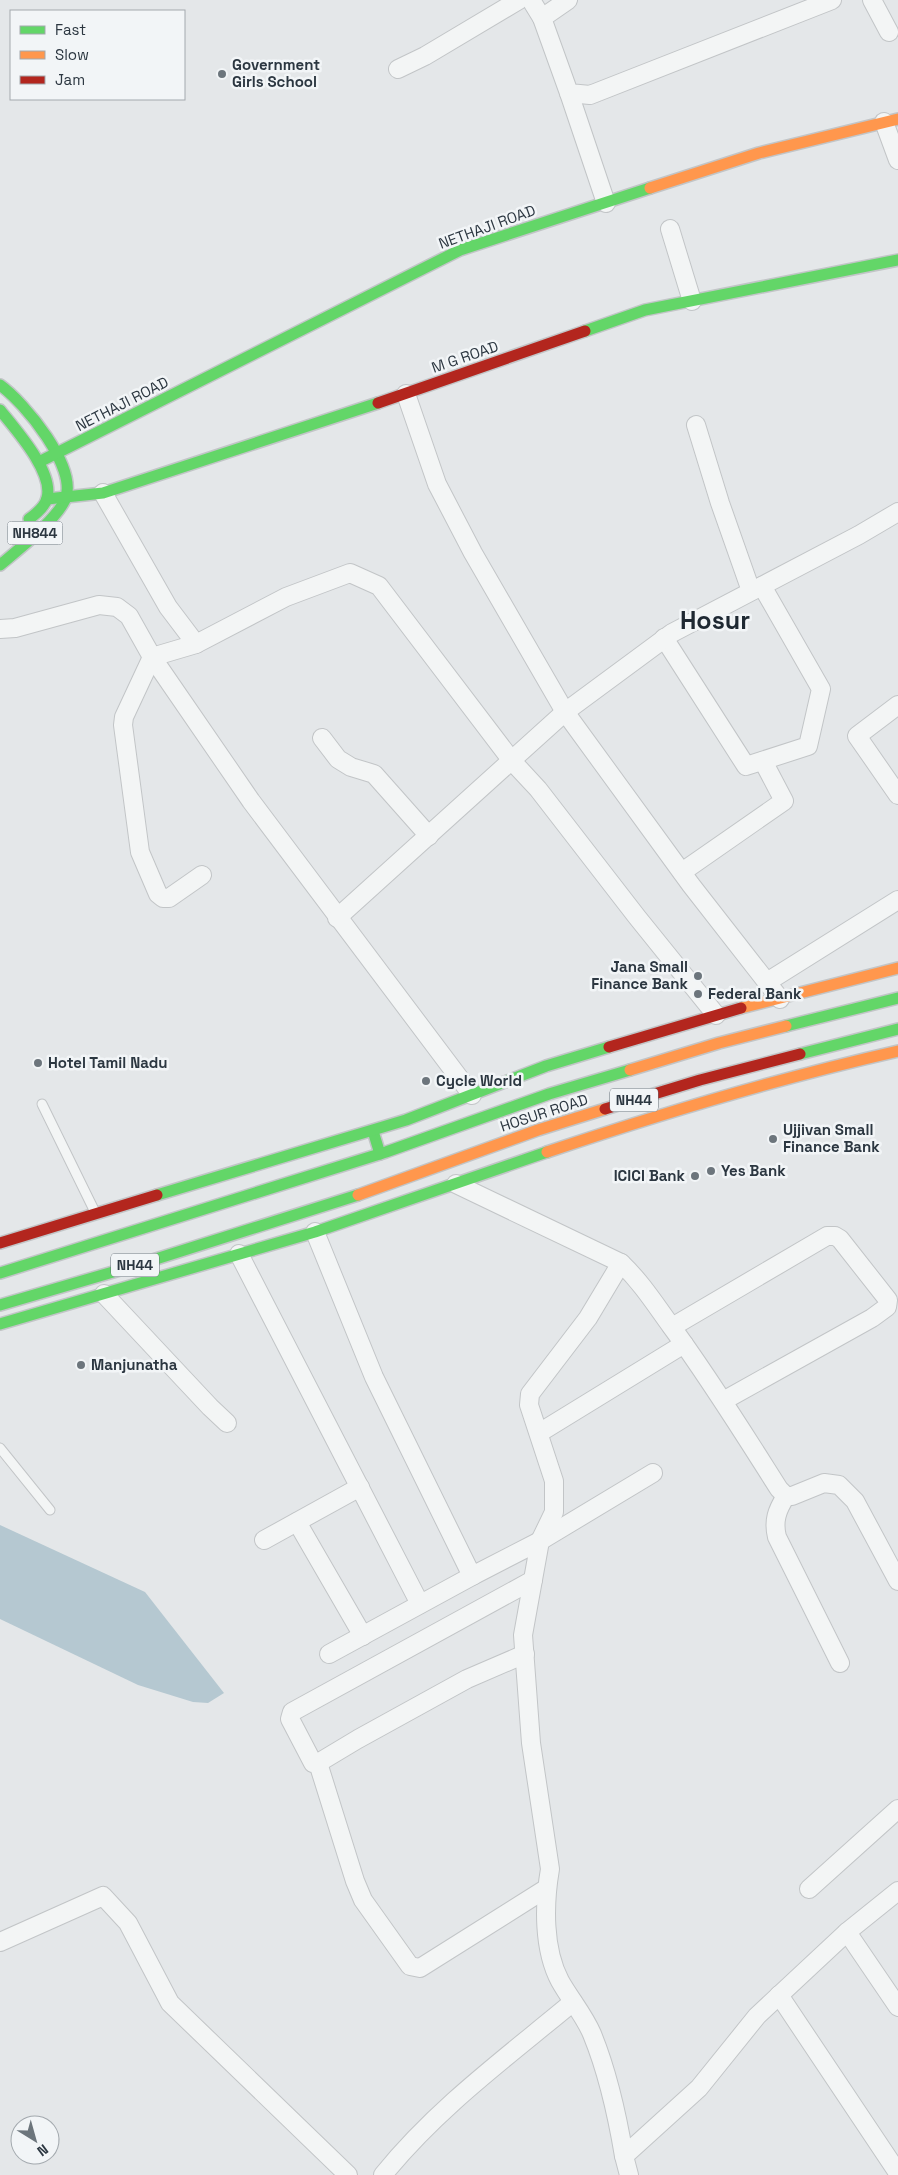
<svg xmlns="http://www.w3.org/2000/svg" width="898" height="2175" font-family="'Space Grotesk',sans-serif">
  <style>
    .water { fill: #b5c8d1 }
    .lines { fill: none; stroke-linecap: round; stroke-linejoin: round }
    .lane-casing { stroke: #c2c5c7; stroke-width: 11 }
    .street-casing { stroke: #c2c5c7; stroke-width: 20 }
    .fast-casing { stroke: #c2c5c7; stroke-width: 14 }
    .slow-casing { stroke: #c2c5c7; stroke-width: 14 }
    .jam-casing { stroke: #c2c5c7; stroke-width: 14 }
    .lane { stroke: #f3f5f5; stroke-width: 9 }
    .street { stroke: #f3f5f5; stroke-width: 18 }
    .fast { stroke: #63d668; stroke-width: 11 }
    .slow { stroke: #ff974d; stroke-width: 11 }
    .jam { stroke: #b3261e; stroke-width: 11 }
    .poi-dot { fill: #6c757c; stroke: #f2f5f7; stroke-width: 2 }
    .labels { text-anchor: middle; stroke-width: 5; stroke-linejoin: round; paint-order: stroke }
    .shield { fill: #f2f5f7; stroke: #677078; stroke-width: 1 }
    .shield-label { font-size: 14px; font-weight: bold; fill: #2c3741 }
    .poi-label { font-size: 15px; font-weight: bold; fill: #2c3741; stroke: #f2f5f7; text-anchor: start }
    .street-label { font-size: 15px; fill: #2c3741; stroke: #f2f5f7 }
    .town-label { font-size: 25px; font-weight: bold; fill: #1e2832; stroke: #f2f5f7 }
  </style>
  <rect width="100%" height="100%" fill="#e4e7e9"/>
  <!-- water -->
  <polygon class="water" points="0,1525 145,1592 224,1693 208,1703 193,1702 138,1685 0,1619"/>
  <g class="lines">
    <!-- lane casing -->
    <g class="lane-casing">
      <g id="lane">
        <polyline points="42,1104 95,1212"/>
        <polyline points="0,1448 50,1510"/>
      </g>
    </g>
    <!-- street casing -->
    <g class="street-casing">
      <g id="street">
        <polyline points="531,0 542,18 569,93 590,95 832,0"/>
        <polyline points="872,0 889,32"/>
        <polyline points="542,18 568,0"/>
        <polyline points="398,69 425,56 519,0"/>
        <polyline points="569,93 606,203"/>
        <polyline points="884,122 898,160"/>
        <polyline points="670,229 692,301"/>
        <polyline points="406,394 437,484 473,553 565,712 691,885 780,999"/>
        <polyline points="696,425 720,503 751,591"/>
        <polyline points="103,493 168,607 196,644 286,597 350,573 379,586 512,761 538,789 637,917 716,1015"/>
        <polyline points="0,629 15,628 99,605 117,607 129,616 152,657 251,801 472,1095"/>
        <polyline points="664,638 746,766 808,746 821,689 762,586"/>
        <polyline points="196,644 152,657 124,717 123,725 140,852 158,894 163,898 169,898 202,875"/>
        <polyline points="898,705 857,736 898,795"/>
        <polyline points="322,738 338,759 351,767 374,774 429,836"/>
        <polyline points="682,872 784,801 763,761"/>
        <polyline points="337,918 565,712 672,633 859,535 898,512"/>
        <polyline points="767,982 898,900"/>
        <path d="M456 1184 621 1263C641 1282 655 1304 671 1326 710 1379 744 1434 779 1489L786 1496H792L824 1483 839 1485 855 1501 898 1581"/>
        <path d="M315 1232 374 1377 472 1576 540 1541 523 1635 531 1743 550 1869C544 1904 543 1949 560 1981 570 1999 584 2015 592 2034 608 2073 617 2114 624 2156"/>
        <polyline points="239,1254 420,1604"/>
        <polyline points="104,1294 210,1407 227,1423"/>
        <polyline points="672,1327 827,1236 835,1236 840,1239 888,1300 887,1307 872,1318 723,1401"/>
        <polyline points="539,1433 684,1344"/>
        <path d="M786 1496C777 1510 773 1521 777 1537L840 1663"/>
        <polyline points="297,1522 363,1636"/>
        <polyline points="264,1540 360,1487"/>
        <polyline points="540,1541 554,1512 554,1481 529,1405 530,1394 588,1318 621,1263"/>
        <polyline points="540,1541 653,1473"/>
        <polyline points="329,1654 474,1575"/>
        <polyline points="525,1654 467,1679 358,1739 318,1763 313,1763 290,1719 292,1712 533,1580"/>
        <polyline points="318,1763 355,1881 363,1900 410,1966 420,1968 547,1888"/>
        <polyline points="809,1889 898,1809"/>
        <polyline points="847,1932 898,2007"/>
        <polyline points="0,1942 103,1896 128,1923 170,2003 348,2175"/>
        <polyline points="779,1995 898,2173"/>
        <path d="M383 2175C437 2108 507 2057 573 2002"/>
        <polyline points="629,2175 624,2156 699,2088 757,2016 847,1932 898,1891"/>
      </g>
    </g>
    <!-- fast casing -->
    <g class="fast-casing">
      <g id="fast">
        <polyline points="585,331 645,310 898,260"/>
        <path d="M0 385C24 402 79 468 65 500 55 521 18 550 0 565"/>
        <path d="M0 410C16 430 54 472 47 498 45 507 36 514 29 519"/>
        <polyline points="39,462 460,250 650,188"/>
        <polyline points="47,499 103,493 378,403"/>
        <polyline points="786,1026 898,998"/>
        <polyline points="800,1054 898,1029"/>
        <polyline points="373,1131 380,1154"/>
        <polyline points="157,1195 406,1120 546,1066 609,1047"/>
        <polyline points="0,1273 386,1152 549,1094 630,1070"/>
        <polyline points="0,1305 137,1265 358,1195"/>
        <polyline points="0,1324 315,1232 547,1152"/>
      </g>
    </g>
    <!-- slow casing -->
    <g class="slow-casing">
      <g id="slow">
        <polyline points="650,188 759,153 898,119"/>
        <polyline points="741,1008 898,968"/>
        <polyline points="630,1070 719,1043 786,1026"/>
        <path d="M547 1152C663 1113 779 1078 898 1051"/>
        <polyline points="358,1195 538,1130 605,1109"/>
      </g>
    </g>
    <!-- jam casing -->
    <g class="jam-casing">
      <g id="jam">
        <polyline points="378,403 585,331"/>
        <polyline points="609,1047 741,1008"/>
        <polyline points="605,1109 700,1080 800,1054"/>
        <polyline points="0,1243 157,1195"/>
      </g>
    </g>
    <!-- lane -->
    <use href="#lane" class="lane"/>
    <!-- street -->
    <use href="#street" class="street"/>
    <!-- fast -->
    <use href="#fast" class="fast"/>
    <!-- slow -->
    <use href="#slow" class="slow"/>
    <!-- jam -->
    <use href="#jam" class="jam"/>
  </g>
  <!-- markers -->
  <g class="poi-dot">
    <circle cx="222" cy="74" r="5"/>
    <circle cx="698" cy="976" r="5"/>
    <circle cx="698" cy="994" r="5"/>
    <circle cx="38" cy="1063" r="5"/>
    <circle cx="426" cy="1081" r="5"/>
    <circle cx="773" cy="1139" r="5"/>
    <circle cx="711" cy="1171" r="5"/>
    <circle cx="695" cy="1176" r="5"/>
    <circle cx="81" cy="1365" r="5"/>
  </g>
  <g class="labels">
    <!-- shield labels -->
    <g class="shield">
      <rect x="7.5" y="521.5" width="55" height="23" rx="4"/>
      <rect x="610" y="1088.5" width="48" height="23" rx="4"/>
      <rect x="111" y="1253.5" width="48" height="23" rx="4"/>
    </g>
    <g class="shield-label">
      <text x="35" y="538">NH844</text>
      <text x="634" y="1105">NH44</text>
      <text x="135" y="1270">NH44</text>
    </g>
    <!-- poi labels -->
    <g class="poi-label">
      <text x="232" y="70">Government<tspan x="232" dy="17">Girls School</tspan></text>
      <text x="688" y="972" text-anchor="end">Jana Small<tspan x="688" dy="17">Finance Bank</tspan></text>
      <text x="708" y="999">Federal Bank</text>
      <text x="48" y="1068">Hotel Tamil Nadu</text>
      <text x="436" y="1086">Cycle World</text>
      <text x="783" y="1135">Ujjivan Small<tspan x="783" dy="17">Finance Bank</tspan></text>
      <text x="721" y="1176">Yes Bank</text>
      <text x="685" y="1181" text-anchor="end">ICICI Bank</text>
      <text x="91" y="1370">Manjunatha</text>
    </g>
    <!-- street labels -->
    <g class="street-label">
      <text transform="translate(487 227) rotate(-20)" y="5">NETHAJI ROAD</text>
      <text transform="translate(465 357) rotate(-19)" y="5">M G ROAD</text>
      <text transform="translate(122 404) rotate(-27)" y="5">NETHAJI ROAD</text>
      <text transform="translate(544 1113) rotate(-18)" y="5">HOSUR ROAD</text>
    </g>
    <!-- town labels -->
    <g class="town-label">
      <text x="715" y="629">Hosur</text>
    </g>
  </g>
  <!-- legend -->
  <rect x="10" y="10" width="175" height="90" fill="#f2f5f7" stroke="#a3a9ae"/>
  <rect x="20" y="26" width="25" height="8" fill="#63d668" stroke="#a3a9ae"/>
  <text x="55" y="35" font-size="15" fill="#2c3741">Fast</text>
  <rect x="20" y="51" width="25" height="8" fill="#ff974d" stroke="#a3a9ae"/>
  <text x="55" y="60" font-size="15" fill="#2c3741">Slow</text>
  <rect x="20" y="76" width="25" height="8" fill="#b3261e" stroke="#a3a9ae"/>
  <text x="55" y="85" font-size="15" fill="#2c3741">Jam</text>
  <!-- north arrow -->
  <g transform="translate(35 2140) rotate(143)"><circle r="24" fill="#f2f5f7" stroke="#a3a9ae"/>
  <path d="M0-4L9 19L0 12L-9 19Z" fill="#6c757c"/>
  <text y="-8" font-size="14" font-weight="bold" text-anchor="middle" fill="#2c3741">N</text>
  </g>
</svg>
